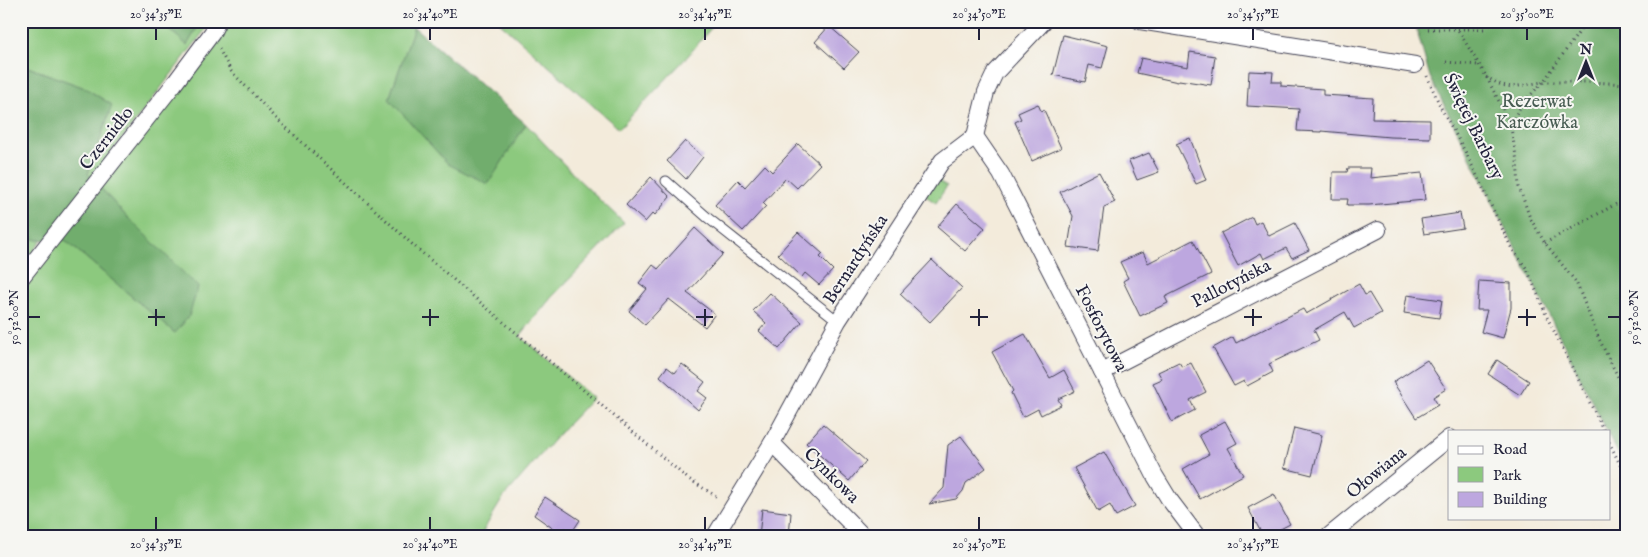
<svg xmlns="http://www.w3.org/2000/svg" width="1648" height="557" font-family="'IM FELL English',serif">
  <style>
    .green { fill: #8cc97e; stroke: #57765c }
    .forest { fill: #71ad6d; stroke: #4a6854 }
    .building { fill: #bda7df }
    .lines { fill: none; stroke-linecap: round; stroke-linejoin: round }
    .lane-casing { stroke: #414053; stroke-width: 11 }
    .street-casing { stroke: #414053; stroke-width: 18 }
    .path { stroke: #414053; stroke-width: 3; stroke-dasharray: 1 4; stroke-linecap: butt }
    .lane { stroke: #fff; stroke-width: 9 }
    .street { stroke: #fff; stroke-width: 16 }
    .ticks { fill: none; stroke: #22223b; stroke-width: 2 }
    .labels { text-anchor: middle; stroke-width: 4; stroke-linejoin: round; paint-order: stroke }
    .park-label { font-size: 18px; fill: #475c52; stroke: #f6f6f2 }
    .street-label { font-size: 18px; fill: #22223b; stroke: #f6f6f2 }
    .neatline { fill: none; stroke: #22223b; stroke-width: 2 }
    .ticks-label { font-size: 12px; text-anchor: middle; fill: #22223b }
  </style>
  <rect width="100%" height="100%" fill="#f6f6f2"/>
  <filter id="ink" filterUnits="userSpaceOnUse"><feTurbulence type="fractalNoise" baseFrequency=".02" numOctaves="2"/><feDisplacementMap in="SourceGraphic" scale="10" xChannelSelector="R" yChannelSelector="G"/><feConvolveMatrix kernelMatrix="1 2 1 2 8 2 1 2 1" color-interpolation-filters="sRGB"/></filter>
  <filter id="wash" filterUnits="userSpaceOnUse"><feTurbulence type="fractalNoise" baseFrequency=".0096" numOctaves="4" result="noise"/><feDisplacementMap in="SourceGraphic" scale="20" xChannelSelector="R" yChannelSelector="G"/><feGaussianBlur stdDeviation="1.12" result="paint"/><feColorMatrix in="noise" values="0 0 0 0 0 0 0 0 0 0 0 0 0 0 0 0 0 1.4 0 .05"/><feComposite in="paint" operator="in"/></filter>
  <g filter="url(#wash)">
    <rect width="100%" height="100%" fill="#f3ebdb"/>
    <!-- green -->
    <g class="green">
      <polygon points="21,21 160,21 187,45 201,21 212,21 92,178 88,174 112,105 85,88 25,66 21,62"/>
      <polygon points="224,21 407,21 414,27 389,99 488,184 526,124 578,179 624,223 551,298 520,336 593,398 565,427 503,498 480,536 21,536 21,284 54,240 65,240 175,333 189,316 125,215 96,183"/>
      <polygon points="498,21 717,21 687,57 619,129"/>
      <polygon points="938,178 941,179 940,182 947,186 936,203 924,195"/>
      <polygon points="21,230 36,240 42,240 21,268"/>
    </g>
    <!-- forest -->
    <g class="forest">
      <polygon points="160,21 201,21 187,45"/>
      <polygon points="1414,21 1627,21 1627,471 1609,436 1609,431 1607,431 1430,77"/>
      <polygon points="414,27 526,124 488,184 448,164 389,99"/>
      <polygon points="21,62 25,66 85,88 112,105 88,174 125,215 198,287 189,316 175,333 65,240 36,240 21,230"/>
    </g>
    <g id="blocks">
      <!-- building -->
      <g class="building">
        <polygon points="829,26 859,52 844,68 815,42"/>
        <polygon points="1063,35 1108,46 1102,68 1089,65 1085,82 1053,75"/>
        <polygon points="1190,52 1215,56 1211,85 1179,80 1178,82 1137,73 1141,58 1188,67"/>
        <polygon points="1249,71 1273,72 1272,82 1281,82 1281,86 1323,89 1323,95 1373,98 1372,119 1430,120 1430,138 1390,137 1321,131 1321,132 1297,131 1299,109 1247,106"/>
        <polygon points="1038,104 1041,111 1044,110 1061,148 1032,161 1015,122 1021,119 1018,113"/>
        <polygon points="1190,138 1206,180 1196,184 1176,144"/>
        <polygon points="685,141 703,157 686,179 667,161"/>
        <polygon points="798,144 820,164 797,188 786,178 763,203 766,206 743,231 715,205 738,180 745,187 765,165 772,172"/>
        <polygon points="1149,153 1159,172 1137,180 1129,161"/>
        <polygon points="1348,168 1371,168 1370,178 1422,173 1425,200 1369,205 1347,205 1348,199 1332,199 1333,172 1347,172"/>
        <polygon points="1099,172 1115,202 1104,207 1098,251 1068,247 1073,216 1060,192"/>
        <polygon points="651,177 670,197 655,215 653,213 645,222 626,205"/>
        <polygon points="957,204 985,228 965,251 937,227"/>
        <polygon points="1460,213 1463,228 1424,234 1421,219"/>
        <polygon points="1252,217 1255,224 1261,221 1269,236 1295,223 1309,250 1292,258 1286,248 1264,259 1261,253 1238,266 1221,233"/>
        <polygon points="695,228 723,254 687,293 715,314 705,327 669,299 645,325 629,311 647,289 639,283 653,265 658,269"/>
        <polygon points="798,232 823,254 820,257 833,270 819,285 805,273 802,277 778,254"/>
        <polygon points="1193,240 1211,274 1165,297 1168,303 1140,316 1123,281 1128,278 1120,262 1143,252 1148,263"/>
        <polygon points="932,260 962,288 930,322 900,294"/>
        <polygon points="1479,281 1511,283 1511,308 1503,338 1481,332 1487,310 1477,310"/>
        <polygon points="1359,284 1365,295 1369,293 1381,313 1354,328 1345,312 1314,330 1319,340 1269,364 1273,372 1247,386 1244,381 1234,386 1213,348 1233,337 1236,343 1303,309 1306,314"/>
        <polygon points="770,293 802,322 779,349 759,331 766,323 753,311"/>
        <polygon points="1407,295 1442,300 1439,318 1404,313"/>
        <polygon points="1025,334 1050,378 1064,370 1075,391 1058,399 1061,405 1041,415 1038,409 1023,417 1011,393 1013,391 992,352"/>
        <polygon points="1427,360 1446,389 1433,397 1438,405 1416,418 1393,382"/>
        <polygon points="1497,360 1529,381 1520,395 1488,374"/>
        <polygon points="1179,362 1182,367 1191,363 1206,392 1190,400 1195,410 1172,422 1153,383 1162,379 1158,372"/>
        <polygon points="682,364 705,382 698,391 707,398 698,410 660,376 667,367 675,373"/>
        <polygon points="1225,421 1237,443 1228,448 1243,475 1200,499 1183,469 1209,454 1199,435"/>
        <polygon points="823,424 866,461 849,481 806,443"/>
        <polygon points="1294,428 1322,435 1312,475 1284,468"/>
        <polygon points="961,436 986,468 966,483 963,491 956,499 929,504 944,488 948,445"/>
        <polygon points="1104,452 1135,506 1116,516 1110,505 1098,512 1074,468"/>
        <polygon points="1274,494 1290,524 1267,536 1263,536 1248,508"/>
        <polygon points="545,497 580,520 572,532 565,528 561,534 534,515"/>
        <polygon points="762,509 791,513 789,536 759,536"/>
      </g>
    </g>
  </g>
  <g filter="url(#ink)">
    <use href="#blocks" fill-opacity="0" stroke="#414053" stroke-width="1"/>
    <g class="lines">
      <!-- lane casing -->
      <g class="lane-casing">
        <polyline id="lane" points="666,181 708,218 838,321"/>
      </g>
      <!-- street casing -->
      <g class="street-casing">
        <g id="street">
          <polyline points="1140,21 1415,65"/>
          <polyline points="975,136 1001,174 1155,476 1169,499 1197,536"/>
          <polyline points="21,278 174,84 212,33 218,21"/>
          <polyline points="1102,372 1378,230"/>
          <polyline points="772,443 863,536"/>
          <polyline points="715,536 772,443 838,321 942,161 975,136 986,92 995,73 1044,21"/>
          <polyline points="1329,536 1449,438"/>
        </g>
      </g>
      <!-- path -->
      <g class="path">
        <polyline points="1456,21 1458,30 1486,76 1510,123 1517,161 1519,187 1530,218 1545,243 1576,282 1599,339 1618,377 1627,391"/>
        <polyline points="1428,29 1486,29"/>
        <polyline points="219,49 231,71 278,120 414,246 687,478 719,498"/>
        <polyline points="1446,62 1478,65"/>
        <polyline points="1427,76 1441,108 1467,155 1512,249 1527,269 1547,317 1604,431"/>
        <polyline points="1486,77 1501,85 1512,87 1543,82 1591,82 1627,84"/>
        <polyline points="1511,122 1523,103 1543,82 1587,21"/>
        <polyline points="1545,243 1627,198"/>
        <polyline points="1609,442 1627,479"/>
      </g>
      <!-- lane -->
      <use href="#lane" class="lane"/>
      <!-- street -->
      <use href="#street" class="street"/>
    </g>
  </g>
  <!-- ticks -->
  <path class="ticks" d="M156 28V40M430 28V40M705 28V40M979 28V40M1253 28V40M1527 28V40M156 309V326M430 309V326M705 309V326M979 309V326M1253 309V326M1527 309V326M28 317H40M148 317H165M422 317H439M696 317H713M970 317H988M1244 317H1262M1518 317H1536M1608 317H1620M156 517V530M430 517V530M705 517V530M979 517V530M1253 517V530"/>
  <g class="labels">
    <!-- park labels -->
    <g class="park-label">
      <text x="1537" y="107">Rezerwat<tspan x="1537" dy="21">Karczówka</tspan></text>
    </g>
    <!-- street labels -->
    <g class="street-label">
      <text transform="translate(1474 126) rotate(64)" y="6">Świętej Barbary</text>
      <text transform="translate(106 138) rotate(-52)" y="6">Czernidło</text>
      <text transform="translate(855 259) rotate(-57)" y="6">Bernardyńska</text>
      <text transform="translate(1231 283) rotate(-27)" y="6">Pallotyńska</text>
      <text transform="translate(1102 328) rotate(63)" y="6">Fosforytowa</text>
      <text transform="translate(1376 472) rotate(-39)" y="6">Ołowiana</text>
      <text transform="translate(832 475) rotate(45)" y="6">Cynkowa</text>
    </g>
  </g>
  <!-- margin -->
  <rect width="1648" height="557" fill="none" stroke="#f6f6f2" stroke-width="55"/>
  <!-- legend -->
  <rect x="1448" y="430" width="162" height="90" fill="#f6f6f2" stroke="#a1a1a9"/>
  <rect x="1458" y="446" width="25" height="8" fill="#ffffff" stroke="#a1a1a9"/>
  <text x="1493" y="454" font-size="15" fill="#22223b">Road</text>
  <rect x="1458" y="467" width="25" height="15" fill="#8cc97e" stroke="#a1a1a9"/>
  <text x="1493" y="480" font-size="15" fill="#22223b">Park</text>
  <rect x="1458" y="492" width="25" height="15" fill="#bda7df" stroke="#a1a1a9"/>
  <text x="1493" y="504" font-size="15" fill="#22223b">Building</text>
  <!-- north arrow -->
  <g transform="translate(1586 62)" stroke="#f6f6f2" stroke-width="4" paint-order="stroke">
  <path d="M0-4L9 19L0 12L-9 19Z" fill="#22223b"/>
  <text y="-8" font-size="14" font-weight="bold" text-anchor="middle" fill="#22223b">N</text>
  </g>
  <rect x="28" y="28" width="1592" height="502" class="neatline"/>
  <g class="ticks-label">
    <text x="156" y="18">20°34'35"E</text>
    <text x="430" y="18">20°34'40"E</text>
    <text x="705" y="18">20°34'45"E</text>
    <text x="979" y="18">20°34'50"E</text>
    <text x="1253" y="18">20°34'55"E</text>
    <text x="1527" y="18">20°35'00"E</text>
    <text transform="translate(14 317) rotate(-90)" y="4">50°52'00"N</text>
    <text transform="translate(1634 317) rotate(-90)" y="4">50°52'00"N</text>
    <text x="156" y="548">20°34'35"E</text>
    <text x="430" y="548">20°34'40"E</text>
    <text x="705" y="548">20°34'45"E</text>
    <text x="979" y="548">20°34'50"E</text>
    <text x="1253" y="548">20°34'55"E</text>
  </g>
</svg>
